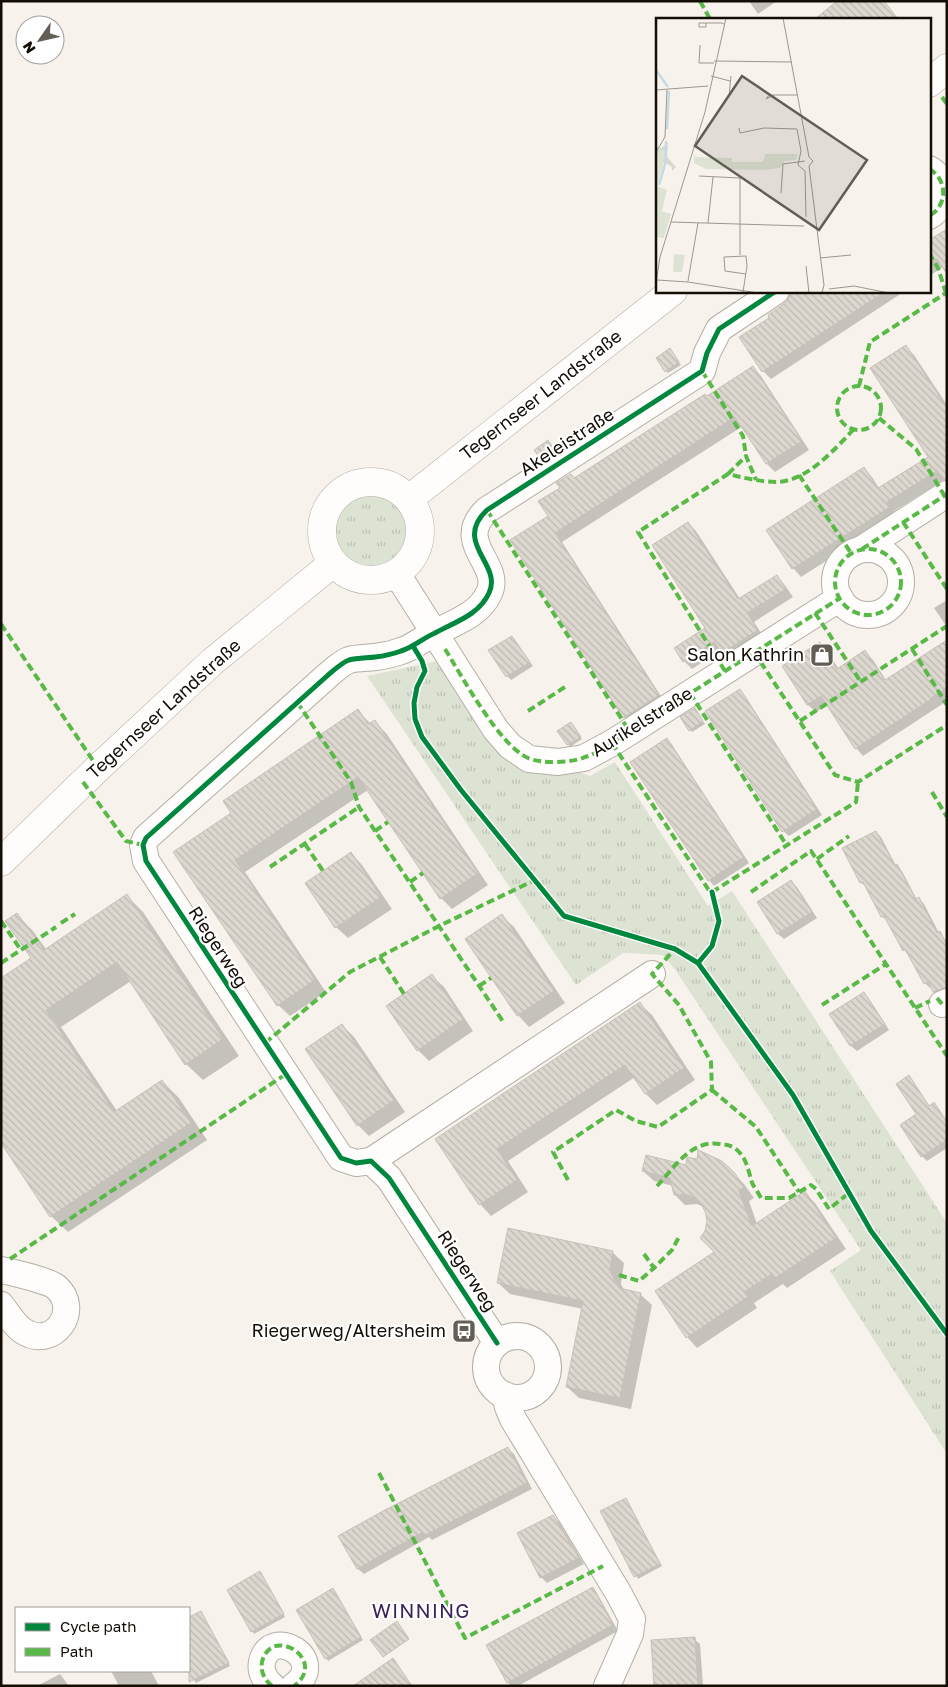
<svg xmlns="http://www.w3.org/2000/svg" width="948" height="1687" font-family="'Golos Text',sans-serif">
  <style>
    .grass { fill: url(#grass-tufts) }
    .shadow { fill: #0003 }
    .building { fill: url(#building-back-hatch); stroke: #c7c1b8 }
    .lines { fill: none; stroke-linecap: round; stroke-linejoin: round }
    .minor-casing { stroke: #b4afa6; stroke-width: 28 }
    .major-casing { stroke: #b4afa6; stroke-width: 29 }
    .minor { stroke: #fefdfc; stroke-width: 26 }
    .major { stroke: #fefdfc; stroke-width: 28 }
    .quiet { stroke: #58b947; stroke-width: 4; stroke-dasharray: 8 4; stroke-linecap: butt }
    .cycleway-casing { stroke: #fff; stroke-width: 8 }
    .cycleway { stroke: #00873e; stroke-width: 5 }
    .labels { text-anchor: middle; stroke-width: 4.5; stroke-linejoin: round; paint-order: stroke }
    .street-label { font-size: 18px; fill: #140d04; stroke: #fff }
    .poi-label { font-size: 18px; fill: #140d04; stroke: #fff; text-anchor: end }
    .quarter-label { font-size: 20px; letter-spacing: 1px; fill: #3e225b; stroke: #fff }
    .inset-river { fill: none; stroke: #c5dae5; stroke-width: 2.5 }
    .inset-road { fill: none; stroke: #9c978f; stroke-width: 1 }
    .view { fill: #635e55; fill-opacity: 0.15; stroke: #635e55; stroke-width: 2.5 }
    .inset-edge { fill: none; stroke: #140d04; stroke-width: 2.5 }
  </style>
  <defs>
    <pattern id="grass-tufts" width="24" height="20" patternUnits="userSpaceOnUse" patternTransform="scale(1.25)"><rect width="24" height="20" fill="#dde3d3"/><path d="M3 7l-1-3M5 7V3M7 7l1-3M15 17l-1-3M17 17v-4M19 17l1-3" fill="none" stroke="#bdc2b4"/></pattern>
    <pattern id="building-back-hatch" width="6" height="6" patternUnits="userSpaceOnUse" patternTransform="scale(1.25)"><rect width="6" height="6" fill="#ddd8cf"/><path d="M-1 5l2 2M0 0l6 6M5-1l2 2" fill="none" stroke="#bdb8b0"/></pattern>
  </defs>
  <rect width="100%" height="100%" fill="#f7f3ec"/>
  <!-- grass -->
  <g class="grass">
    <circle cx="368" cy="532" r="39"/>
    <polygon points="441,660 493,741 590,776 615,762 708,906 732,891 947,1223 947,1454 830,1271 861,1250 676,971 663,955 623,953 576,985 367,676"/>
  </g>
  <!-- shadow -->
  <g class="shadow">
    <polygon points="749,1 777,1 758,14"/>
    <polygon points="929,242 943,267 929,276"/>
    <polygon points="813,291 905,291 771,379 763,371 741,338"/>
    <polygon points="906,347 914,355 947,405 947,481 945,479 894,511 897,516 801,577 793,568 864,469 872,477 879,488 929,457"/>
    <polygon points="672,352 681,365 668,373 666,371"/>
    <polygon points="753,367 761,376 809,450 775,472 767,464 743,426 562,542 666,704 633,726 624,717 562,621 550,516 575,479"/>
    <polygon points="551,444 556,452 543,460 541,457"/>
    <polygon points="688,523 696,531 740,599 776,576 784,584 793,597 754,622 765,639 731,661 721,650 692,669 684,661 707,628"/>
    <polygon points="947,600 947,627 934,608"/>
    <polygon points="512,637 533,666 511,680 507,676"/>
    <polygon points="947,641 947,701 863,756 856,748 828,705 816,712 808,705 784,667 819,644 827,652 839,669 865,652 873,660 886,680"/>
    <polygon points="739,690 745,696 822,815 789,836 783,831"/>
    <polygon points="358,711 371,724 375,722 386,733 488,885 452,909 441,898 368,790 245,872 326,992 290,1016 278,1005 175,853 233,813"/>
    <polygon points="697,712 705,724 692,732 690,730"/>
    <polygon points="574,726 582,739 570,747 559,731"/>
    <polygon points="666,739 672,745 749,863 714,886 709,880"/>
    <polygon points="876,832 881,837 896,866 902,871 917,900 919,899 924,904 939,933 947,942 947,993 939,997 932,988 930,988 925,983 909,955 904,950 889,921 882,917 867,887 861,883 844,849"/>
    <polygon points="351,853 362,865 392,909 348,938 336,927"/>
    <polygon points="791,882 797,887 817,918 784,939 778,934 758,903"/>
    <polygon points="127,896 143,912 239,1056 203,1080 186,1064 131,981 61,1027 117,1111 162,1081 179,1098 207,1140 68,1232 51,1216 32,959 17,915 33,931 46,949"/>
    <polygon points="502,916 514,927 565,1003 529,1027 518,1015"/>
    <polygon points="432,976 444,987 473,1031 429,1061 418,1050"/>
    <polygon points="864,994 869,999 889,1030 857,1051 851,1046 831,1015"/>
    <polygon points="640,1004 652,1015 695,1080 657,1105 646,1094 635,1077 508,1161 528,1192 491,1216 480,1204 436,1139"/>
    <polygon points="342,1025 354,1037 405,1112 369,1136 358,1125"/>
    <polygon points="909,1076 930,1107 934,1104 947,1121 947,1148 927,1161 922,1156 917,1115"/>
    <polygon points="687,1166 733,1173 744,1184 754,1198 749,1201 757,1224 805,1193 815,1203 846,1249 787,1288 783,1284 754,1303 757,1308 697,1348 687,1337 716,1252 704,1207 697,1204 685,1205 675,1195 673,1186 654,1181 643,1171"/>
    <polygon points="612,1252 624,1263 621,1284 624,1290 640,1294 652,1305 631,1409 579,1398 567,1387 583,1309 510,1294 498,1283"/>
    <polygon points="508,1449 514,1454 532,1489 432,1540 429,1537 364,1574 358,1569 340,1537"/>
    <polygon points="626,1499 662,1566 638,1579 602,1512"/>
    <polygon points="553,1516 559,1522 584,1564 547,1583 541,1577"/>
    <polygon points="262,1575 285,1617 254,1634 252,1631"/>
    <polygon points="593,1589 598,1595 618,1631 518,1686 511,1686 508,1682"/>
    <polygon points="335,1592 363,1640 328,1661 326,1658"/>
    <polygon points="201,1612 230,1666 196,1683 188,1671 189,1619"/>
    <polygon points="694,1639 700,1644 703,1686 655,1686"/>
    <polygon points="111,1671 151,1671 159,1686 119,1686"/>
    <polygon points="60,1674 69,1686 37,1686"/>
  </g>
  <!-- building -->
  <g class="building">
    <polygon points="837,1 884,1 898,19 815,19"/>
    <polygon points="947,229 947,274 937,259 929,263 929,240"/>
    <polygon points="791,291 886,291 762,372 739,337 769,318 768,315 785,303 789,298"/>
    <polygon points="906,345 947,408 947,479 943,480 937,471 887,502 890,507 792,569 766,530 864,467 878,488 928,457 870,368"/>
    <polygon points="670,348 679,362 665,372 656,358"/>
    <polygon points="753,366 802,441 766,464 735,417 555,533 659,695 623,718 510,540 548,516 538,501 560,488 556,483 571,474 574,478 705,394 707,396"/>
    <polygon points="548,440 554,449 540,458 534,450"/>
    <polygon points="688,522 738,599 777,575 786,589 747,613 758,630 722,653 714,642 683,662 674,648 705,628 652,545"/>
    <polygon points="512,636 530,662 506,677 488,650"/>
    <polygon points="947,640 947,688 932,697 933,698 855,749 821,696 807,705 782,666 820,642 837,669 865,650 885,680"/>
    <polygon points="740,689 817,809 782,832 705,711"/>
    <polygon points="695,708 703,721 689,731 680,717"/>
    <polygon points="358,709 368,724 375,720 478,873 440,899 358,777 235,860 315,980 277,1006 173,852 231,813 223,801"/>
    <polygon points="571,722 581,737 567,745 557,731"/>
    <polygon points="667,738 744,857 708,881 630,762"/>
    <polygon points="876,831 895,865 897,864 916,899 919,897 937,933 940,931 947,945 947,987 933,992 928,982 924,984 905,949 903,951 884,916 881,917 863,882 860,883 842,848"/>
    <polygon points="351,852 381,897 335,928 305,883"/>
    <polygon points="791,880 812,912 777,934 757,902"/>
    <polygon points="127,894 223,1039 185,1065 117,962 46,1010 114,1112 162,1080 191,1123 50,1217 1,1143 1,978 31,958 5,921 17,913 44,950"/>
    <polygon points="502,914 554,991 517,1016 465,939"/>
    <polygon points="432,974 463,1019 417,1051 386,1006"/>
    <polygon points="864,992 885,1024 850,1046 829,1014"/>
    <polygon points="640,1002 684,1068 645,1094 625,1065 497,1149 517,1180 479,1205 435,1139"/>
    <polygon points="342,1024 394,1100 357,1126 305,1049"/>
    <polygon points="909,1075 929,1106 934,1102 947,1122 947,1140 921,1157 900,1125 916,1114 896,1084"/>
    <polygon points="698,1150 722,1161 734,1172 744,1187 739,1191 752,1226 805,1191 836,1238 775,1278 772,1274 744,1292 748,1297 686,1338 655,1291 714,1252 700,1238 705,1231 707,1221 705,1211 701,1204 695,1198 685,1194 674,1195 670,1178 642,1171 646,1155 686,1165 687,1157 697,1159"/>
    <polygon points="508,1228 613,1251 610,1271 619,1288 641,1293 620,1398 566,1387 583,1301 497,1283"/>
    <polygon points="508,1447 527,1483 425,1535 423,1532 357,1569 338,1536 383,1511"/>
    <polygon points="626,1498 660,1564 634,1577 600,1511"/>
    <polygon points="553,1515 579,1558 540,1578 517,1533"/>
    <polygon points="260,1571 284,1614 251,1632 227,1590"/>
    <polygon points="593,1587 613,1625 507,1683 486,1645"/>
    <polygon points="333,1588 361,1637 325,1659 296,1610"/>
    <polygon points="201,1611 229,1663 189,1682 189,1617"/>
    <polygon points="397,1621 409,1639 383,1657 370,1640"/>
    <polygon points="695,1637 698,1686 654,1686 651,1640"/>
    <polygon points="393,1658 412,1686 353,1686"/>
  </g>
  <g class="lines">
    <!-- minor casing -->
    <g class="minor-casing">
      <g id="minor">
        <path d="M929 169C948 179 948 206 929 216"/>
        <polyline points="862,549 947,494"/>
        <circle cx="868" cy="582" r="33"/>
        <polyline points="397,574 496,730 510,746 529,759 558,762 584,758 612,743 840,598"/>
        <polyline points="942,1004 947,1002"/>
        <polyline points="371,1161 652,974"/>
        <path d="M1 1270C12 1272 49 1281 56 1287 82 1309 54 1351 23 1331 14 1325 8 1314 1 1305"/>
        <circle cx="517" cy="1367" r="31"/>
        <path d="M497 1343 389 1178 371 1161 356 1163 341 1158 146 861 143 845 146 838 327 676C333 671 341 663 349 660 357 658 367 658 375 657 384 656 393 654 401 651 414 647 423 638 435 633 455 622 479 615 489 593 503 564 452 543 487 510L702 371 707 353 719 329 776 291"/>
        <polyline points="505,1395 508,1407 513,1419 619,1594 632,1619 630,1634 607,1686"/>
        <path d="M272 1686C265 1680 260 1672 262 1662 271 1624 329 1660 294 1686"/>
      </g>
    </g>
    <!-- major casing -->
    <g class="major-casing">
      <g id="major">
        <polyline points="929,83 947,68"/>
        <circle cx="371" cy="531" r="49"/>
        <polyline points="409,499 673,291"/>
        <polyline points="1,862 98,768 212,662 333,563"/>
      </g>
    </g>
    <!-- minor -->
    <use href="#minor" class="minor"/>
    <!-- major -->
    <use href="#major" class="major"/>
    <!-- quiet -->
    <g class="quiet">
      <polyline points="700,1 710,19"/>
      <polyline points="942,97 947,104"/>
      <path d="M929 169C948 179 948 206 929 216"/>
      <polyline points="929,253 938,268 946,293"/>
      <polyline points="702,371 743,436 746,456"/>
      <circle cx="859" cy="408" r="22"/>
      <polyline points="859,386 870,342 946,293 947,294"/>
      <polyline points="879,418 916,449 944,495"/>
      <polyline points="728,474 746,456 756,480"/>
      <polyline points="799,475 851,553"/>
      <polyline points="487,510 630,732"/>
      <polyline points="903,522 947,589"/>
      <polyline points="862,549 947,494"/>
      <circle cx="868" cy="582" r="33"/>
      <polyline points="815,613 861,682"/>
      <polyline points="1,624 98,768"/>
      <path d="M445 649C463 678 499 745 528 758 541 764 573 763 585 757 595 754 604 748 612 743L840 598"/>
      <polyline points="912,649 947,705"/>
      <polyline points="754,652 835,775 858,782 947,725"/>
      <path d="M725 671 638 532 728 474C744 478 761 482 778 482 808 480 834 450 853 430"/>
      <polyline points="690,693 787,846"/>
      <polyline points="297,702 351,782 359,807 504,1023"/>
      <polyline points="528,711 568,685"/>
      <polyline points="800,721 947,626"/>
      <polyline points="612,743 712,895"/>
      <polyline points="83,782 126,841 143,845"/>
      <polyline points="932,792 947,817"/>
      <polyline points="375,831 388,822"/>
      <polyline points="305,844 323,871"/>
      <polyline points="817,859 849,836"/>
      <polyline points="270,867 359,807"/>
      <polyline points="410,882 423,873"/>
      <polyline points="712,892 856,802 858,782"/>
      <polyline points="751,892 811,851 947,1056"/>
      <polyline points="1,921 21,950"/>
      <polyline points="61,923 75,914"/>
      <polyline points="380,957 404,994"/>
      <polyline points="1,963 56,927"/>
      <polyline points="479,986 491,978"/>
      <polyline points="937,998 942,1004"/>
      <polyline points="822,1005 886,964"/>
      <polyline points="915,1008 930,1001"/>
      <polyline points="265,1043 350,972 439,926 535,880"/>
      <polyline points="712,1090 756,1127 799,1192"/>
      <polyline points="568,1180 553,1152 616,1110 636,1121 658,1127 712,1090 711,1062 679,1005 652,974 675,949"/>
      <path d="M657 1186C674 1168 691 1139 720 1144 729 1145 734 1146 740 1153 748 1162 749 1175 753 1185 756 1189 759 1194 761 1198H789L811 1185 816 1189 829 1209 849 1193"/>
      <polyline points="644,1254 654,1268 672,1250 679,1237"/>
      <polyline points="10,1259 286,1074"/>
      <polyline points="619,1275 639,1281 654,1268"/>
      <polyline points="379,1473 465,1638 603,1566"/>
      <path d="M272 1686C265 1680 260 1672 262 1662 271 1624 329 1660 294 1686"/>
    </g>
    <!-- cycleway casing -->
    <g class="cycleway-casing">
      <g id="cycleway">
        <polyline points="413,646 422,661 425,671 417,687 414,703 415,719 422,737 461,790 564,916 675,949 698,963 793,1095 871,1231 947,1334"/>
        <polyline points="698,963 712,946 719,921 712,892"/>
        <path d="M497 1343 389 1178 371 1161 356 1163 341 1158 146 861 143 845 146 838 327 676C333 671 341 663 349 660 357 658 367 658 375 657 384 656 393 654 401 651 414 647 423 638 435 633 455 622 479 615 489 593 503 564 452 543 487 510L702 371 707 353 719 329 776 291"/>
      </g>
    </g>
    <!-- cycleway -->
    <use href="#cycleway" class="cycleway"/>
  </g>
  <!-- icons -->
  <defs>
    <g id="shop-square" transform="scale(1.25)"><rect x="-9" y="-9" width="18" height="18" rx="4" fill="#635e55" stroke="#fff"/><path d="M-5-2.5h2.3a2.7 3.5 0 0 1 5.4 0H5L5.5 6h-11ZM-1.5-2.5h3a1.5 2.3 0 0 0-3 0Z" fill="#fff"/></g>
    <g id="bus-square" transform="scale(1.25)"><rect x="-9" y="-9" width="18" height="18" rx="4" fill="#635e55" stroke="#fff"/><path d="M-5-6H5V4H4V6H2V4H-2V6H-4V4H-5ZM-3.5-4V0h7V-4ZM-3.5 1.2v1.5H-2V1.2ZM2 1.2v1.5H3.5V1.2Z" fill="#fff"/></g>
  </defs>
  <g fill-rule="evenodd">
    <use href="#shop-square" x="822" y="655"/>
    <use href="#bus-square" x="464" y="1331"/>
  </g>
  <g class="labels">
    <!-- street labels -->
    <g class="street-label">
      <text transform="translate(541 395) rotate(-38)" y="6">Tegernseer Landstraße</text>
      <text transform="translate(567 442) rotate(-33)" y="6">Akeleistraße</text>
      <text transform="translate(164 709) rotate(-42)" y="6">Tegernseer Landstraße</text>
      <text transform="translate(642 722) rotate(-32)" y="6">Aurikelstraße</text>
      <text transform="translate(218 947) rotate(57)" y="6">Riegerweg</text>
      <text transform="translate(467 1271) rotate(57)" y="6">Riegerweg</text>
    </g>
    <!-- poi labels -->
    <g class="poi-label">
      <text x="804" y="661">Salon Kathrin</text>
      <text x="446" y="1337">Riegerweg/Altersheim</text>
    </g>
    <!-- quarter labels -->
    <g class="quarter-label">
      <text x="421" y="1618">WINNING</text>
    </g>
  </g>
  <!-- overview -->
  <g transform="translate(656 18)">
    <rect width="275" height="275" fill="#f7f3ec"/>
    <path d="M0 129 12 130 1 168 11 172 6 193 15 196 8 220 0 219ZM38 134 39 139 76 140V144H107L109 136H142L140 142 129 143 124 150 108 152 50 151 38 145ZM18 236 29 237 26 254H17Z" fill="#dde3d3"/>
    <path d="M12 124 11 139 20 149 16 153V149L7 143 9 133 4 132 0 141V135Z" fill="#d4dcc9"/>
    <path class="inset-river" d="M0 52 12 69M11 111 13 73M3 167 10 143V123"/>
    <path class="inset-road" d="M127 0 153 139 157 143 153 148 168 267 166 275M50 5V9H43V5H66L68 6M44 27 43 45H58M58 43 136 44M55 58 74 63M0 72 52 68M118 77 110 81 112 78 118 77H142M73 79 75 58M83 110 84 115 108 110 141 111 145 133 142 147 149 153 150 199M0 134 9 119 11 72M43 158 84 160V237M125 175 127 146 149 143M15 204 148 208M52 205 57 159M164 240 195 237M150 248 153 275M1 262 32 264 102 275M32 263 42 205M0 265 4 239 49 94 70 0M173 271 198 268 233 275M87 274 91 248 90 238 68 239 69 253 90 256M104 275H127"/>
    <path class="view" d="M86 58 211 142 163 212 39 128Z"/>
    <rect width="275" height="275" class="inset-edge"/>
  </g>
  <!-- border -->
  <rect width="948" height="1687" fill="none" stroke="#140d04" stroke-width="5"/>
  <!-- legend -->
  <rect x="15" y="1607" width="175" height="65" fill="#ffffff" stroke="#a19e9b"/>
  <rect x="25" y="1623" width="25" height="8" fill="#00873e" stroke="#a19e9b"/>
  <text x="60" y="1632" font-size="15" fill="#140d04">Cycle path</text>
  <rect x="25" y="1648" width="25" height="8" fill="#58b947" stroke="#a19e9b"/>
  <text x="60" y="1657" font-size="15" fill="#140d04">Path</text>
  <!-- north arrow -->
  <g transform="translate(40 40) rotate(236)"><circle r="24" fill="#ffffff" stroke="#a19e9b"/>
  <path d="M0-4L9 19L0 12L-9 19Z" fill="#635e55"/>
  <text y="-8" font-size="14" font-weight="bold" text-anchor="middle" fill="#140d04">N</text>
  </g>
</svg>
